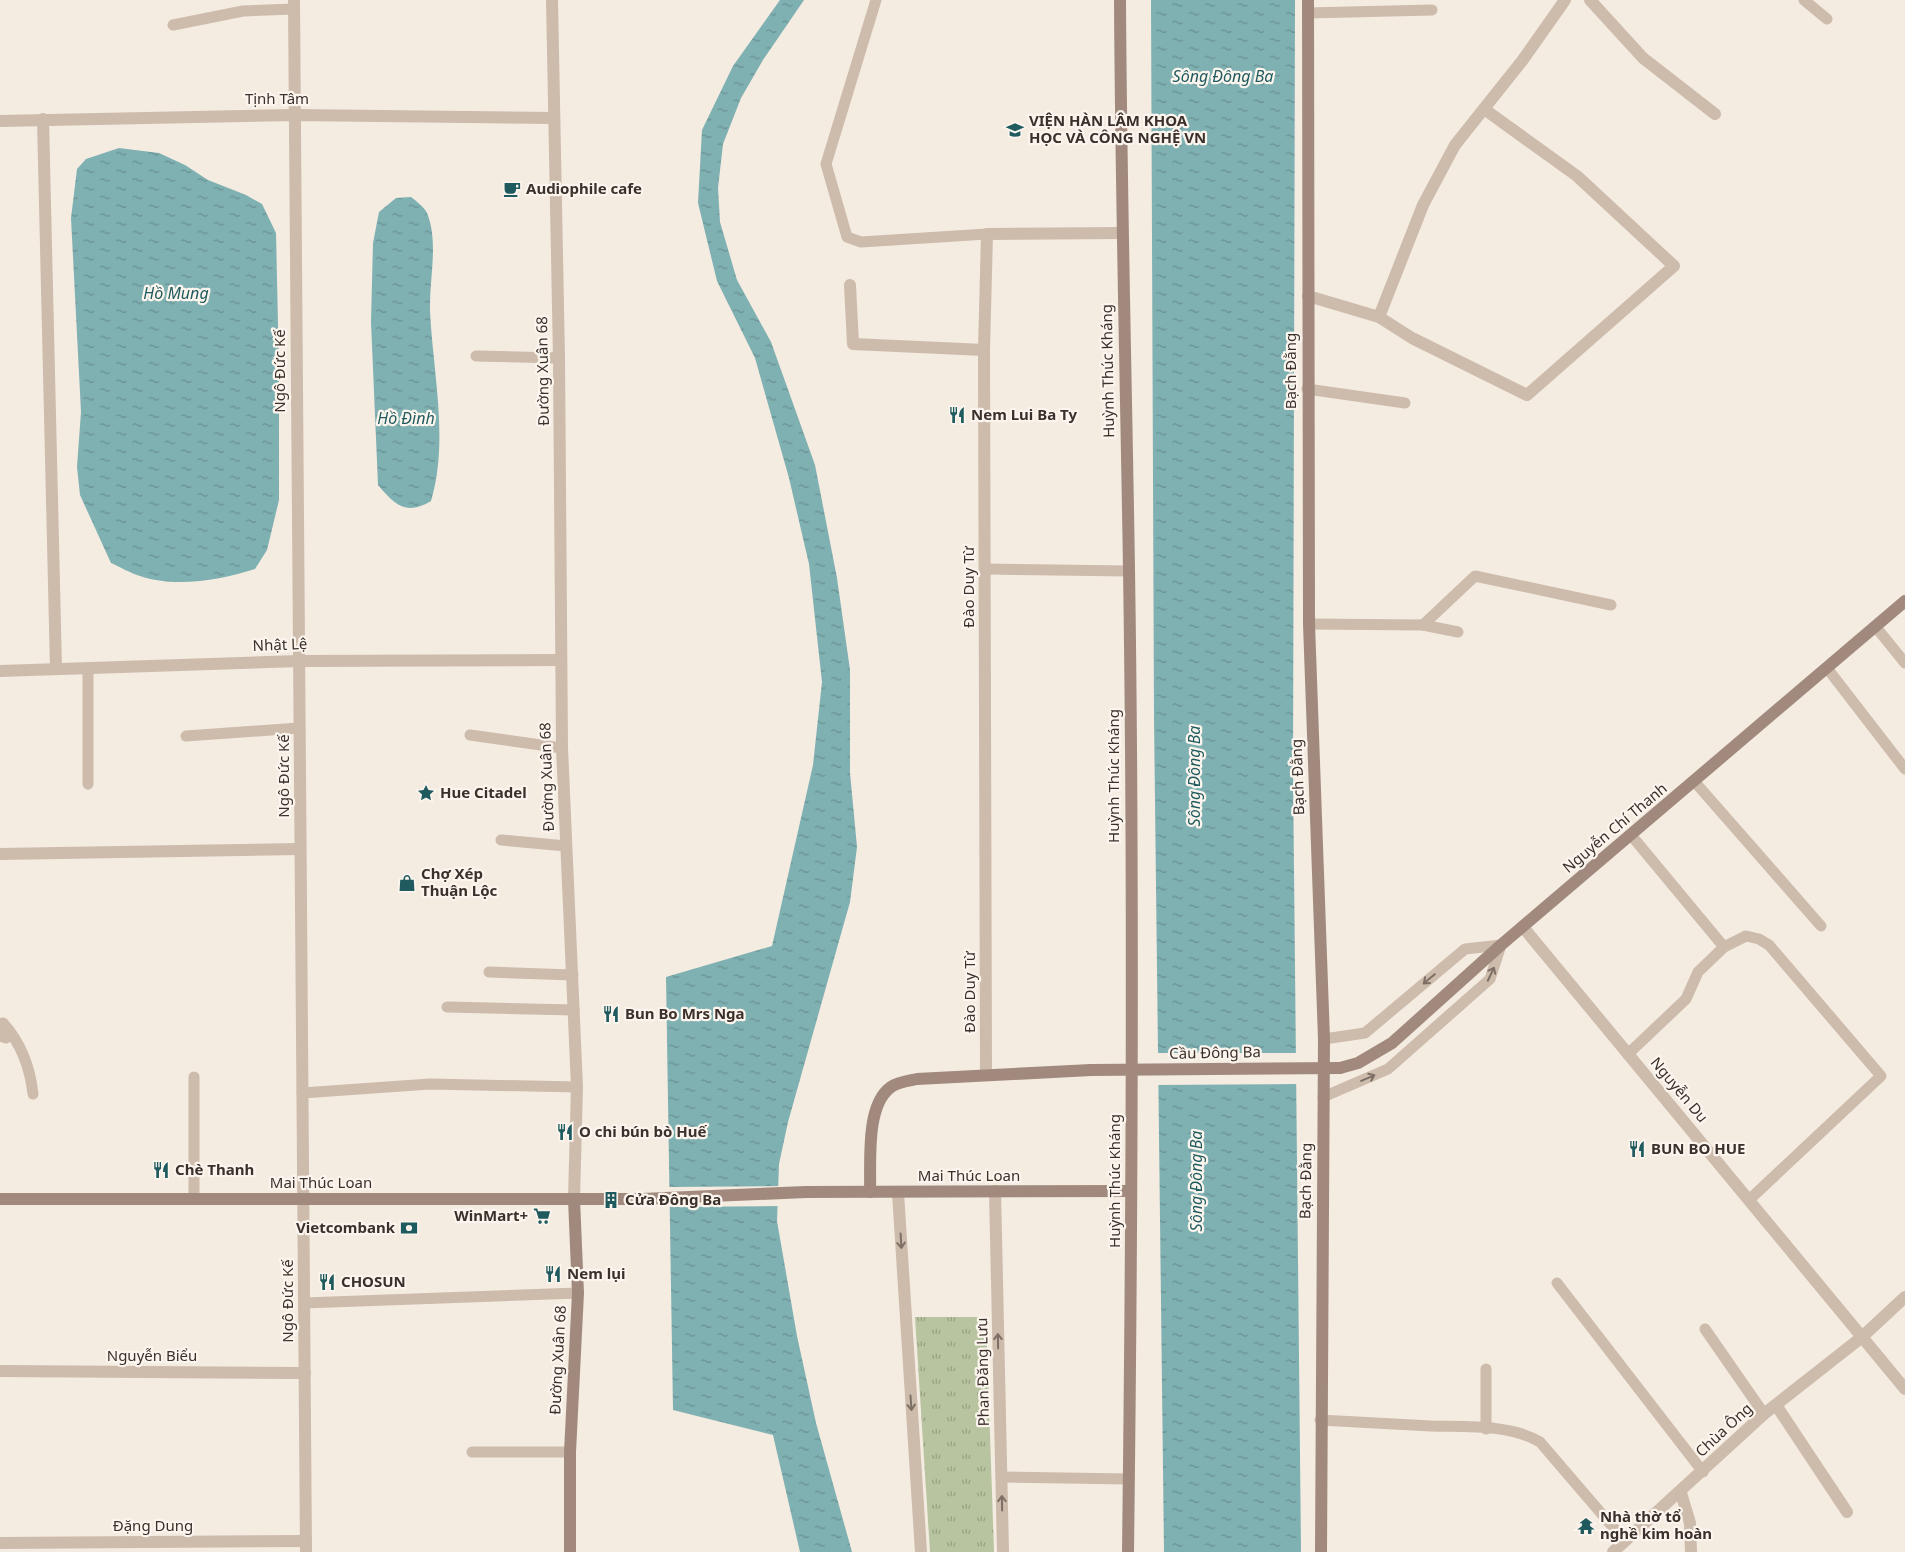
<svg xmlns="http://www.w3.org/2000/svg" width="1905" height="1552" font-family="'Noto Sans',sans-serif">
  <style>
    .grass { fill: url(#grass-tufts) }
    .water { fill: url(#water-ripples) }
    .pier { fill: #f4ebe1 }
    .lines { fill: none; stroke-linecap: round; stroke-linejoin: round }
    .lane { stroke: #cdbbac; stroke-width: 11 }
    .street { stroke: #cdbbac; stroke-width: 12 }
    .secondary { stroke: #a18a7d; stroke-width: 12 }
    .secondary-bridge { stroke: #a18a7d; stroke-width: 12 }
    .oneway { stroke: #7d6f65 }
    .labels { text-anchor: middle; stroke-width: 4.5; stroke-linejoin: round; paint-order: stroke }
    .street-label { font-size: 15px; fill: #3b302b; stroke: #fbf5ee }
    .poi-label { font-size: 15px; font-weight: bold; fill: #3b302b; stroke: #fbf5ee; text-anchor: start }
    .water-label { font-size: 16px; font-style: italic; fill: #1f5a5e; stroke: #fbf5ee }
  </style>
  <defs>
    <pattern id="grass-tufts" width="24" height="20" patternUnits="userSpaceOnUse" patternTransform="scale(1.25)"><rect width="24" height="20" fill="#b8c4a0"/><path d="M3 7l-1-3M5 7V3M7 7l1-3M15 17l-1-3M17 17v-4M19 17l1-3" fill="none" stroke="#97a083"/></pattern>
    <pattern id="water-ripples" width="26" height="14" patternUnits="userSpaceOnUse" patternTransform="scale(1.25)"><rect width="26" height="14" fill="#7fb0b2"/><path d="M2 4q2-2 4 0t4 0M15 11q2-2 4 0t4 0" fill="none" stroke="#699091"/></pattern>
  </defs>
  <rect width="100%" height="100%" fill="#f4ebe1"/>
  <!-- grass -->
  <polygon class="grass" points="915,1317 986,1317 994,1552 930,1552"/>
  <!-- water -->
  <g class="water">
    <polygon points="780,0 804,0 763,60 741,98 723,144 718,188 720,222 737,280 771,342 815,465 837,578 850,670 850,773 857,847 850,902 788,1122 779,1164 777,1221 797,1336 816,1423 852,1552 800,1552 773,1435 673,1410 666,977 772,946 813,765 822,682 809,564 789,478 755,358 717,281 698,203 702,130 733,66"/>
    <polygon points="1151,0 1295,0 1293,773 1301,1552 1164,1552 1154,718"/>
    <path d="M119 148 159 153 185 165 208 180 246 195 262 204 276 233 279 370V500L267 550 255 569C221 580 175 588 140 576 130 573 120 567 111 563L80 495 77 467 81 412 71 218 77 169 86 159Z"/>
    <path d="M411 197C416 201 424 207 427 213 439 242 429 280 430 311 433 374 449 440 431 501 406 516 395 505 378 485L371 322 373 243 379 212 396 198Z"/>
  </g>
  <!-- pier -->
  <g class="pier">
    <polygon points="1155,1053 1298,1053 1299,1084 1155,1085"/>
    <polygon points="781,1186 780,1206 667,1207 667,1187"/>
  </g>
  <g class="lines">
    <!-- lane -->
    <g class="lane">
      <polyline points="876,0 826,164 847,237 861,242 987,234"/>
      <polyline points="1804,0 1827,19"/>
      <polyline points="1308,13 1432,10"/>
      <polyline points="173,25 243,11 294,9"/>
      <polyline points="476,356 559,358"/>
      <polyline points="1307,389 1405,403"/>
      <polyline points="985,569 1129,571"/>
      <polyline points="1309,624 1423,625 1458,632"/>
      <polyline points="1423,625 1475,576 1611,605"/>
      <polyline points="1875,626 1905,663"/>
      <polyline points="88,668 88,784"/>
      <polyline points="1827,668 1905,769"/>
      <polyline points="470,735 562,748"/>
      <polyline points="186,736 299,728"/>
      <polyline points="1694,781 1821,926"/>
      <polyline points="1631,835 1724,947"/>
      <polyline points="501,840 566,846"/>
      <polyline points="489,972 573,975"/>
      <polyline points="447,1007 574,1010"/>
      <path d="M0 1036 6 1038 3 1023C21 1043 30 1067 33 1094"/>
      <polyline points="1628,1054 1686,999 1698,972 1724,947 1746,936 1759,939 1769,945 1881,1076 1749,1200"/>
      <polyline points="194,1077 194,1199"/>
      <polyline points="302,1093 430,1084 577,1087"/>
      <polyline points="1323,1097 1388,1069 1490,979 1501,945 1465,949 1365,1033 1324,1039"/>
      <polyline points="1557,1283 1703,1472"/>
      <polyline points="304,1303 578,1293"/>
      <polyline points="1705,1329 1764,1414"/>
      <polyline points="1486,1369 1486,1429"/>
      <path d="M1320 1420C1357 1422 1394 1424 1431 1426 1466 1427 1510 1424 1540 1442L1625 1541"/>
      <polyline points="472,1452 570,1452"/>
      <polyline points="1001,1477 1129,1479"/>
    </g>
    <!-- street -->
    <g class="street">
      <polyline points="294,0 306,1552"/>
      <polyline points="552,0 559,358 562,748 577,1087 574,1199"/>
      <polyline points="1590,0 1643,58 1715,114"/>
      <polyline points="43,119 56,669"/>
      <polyline points="0,121 294,115 554,118"/>
      <polyline points="850,285 853,344 984,350"/>
      <polyline points="1308,296 1379,317 1412,338 1527,395 1674,266 1577,176 1484,109"/>
      <polyline points="1379,317 1423,205 1455,145 1522,61 1565,0"/>
      <polyline points="0,671 299,661 560,660"/>
      <polyline points="0,854 300,849"/>
      <polyline points="1523,927 1905,1389"/>
      <polyline points="986,1075 984,350 987,234 1121,233"/>
      <polyline points="995,1191 1003,1552"/>
      <polyline points="898,1193 921,1552"/>
      <polyline points="0,1371 305,1373"/>
      <polyline points="1776,1405 1847,1512"/>
      <polyline points="1681,1493 1690,1523 1691,1552"/>
      <polyline points="0,1543 306,1541"/>
      <polyline points="1613,1552 1764,1414 1862,1337 1905,1297"/>
    </g>
    <!-- secondary -->
    <g class="secondary">
      <path d="M1120 0C1121 190 1126 379 1129 569 1134 897 1132 1225 1128 1552"/>
      <polyline points="1308,0 1309,624 1324,1039 1321,1552"/>
      <polyline points="1340,1068 1358,1063 1392,1043 1501,945 1905,601"/>
      <path d="M870 1192C871 1164 865 1105 891 1087 898 1082 908 1081 917 1079L1091 1070"/>
      <polyline points="0,1199 642,1199 806,1192 1131,1191"/>
      <polyline points="570,1552 570,1452 578,1293 574,1199"/>
    </g>
    <!-- secondary-bridge -->
    <polyline class="secondary-bridge" points="1091,1070 1340,1068"/>
  </g>
  <!-- one-way arrows -->
  <defs><path id="oneway-shaft" d="M-6 0H5M1.5-3L5.5 0L1.5 3" fill="none" stroke-width="1.6" stroke-linecap="round" stroke-linejoin="round" transform="scale(1.25)"/></defs>
  <g class="oneway">
    <use href="#oneway-shaft" transform="translate(1491 974) rotate(-65)"/>
    <use href="#oneway-shaft" transform="translate(1429 979) rotate(140)"/>
    <use href="#oneway-shaft" transform="translate(1368 1078) rotate(-23)"/>
    <use href="#oneway-shaft" transform="translate(901 1241) rotate(87)"/>
    <use href="#oneway-shaft" transform="translate(998 1341) rotate(-91)"/>
    <use href="#oneway-shaft" transform="translate(911 1403) rotate(86)"/>
    <use href="#oneway-shaft" transform="translate(1002 1503) rotate(-91)"/>
  </g>
  <!-- icons -->
  <defs>
    <g id="university-bare" transform="scale(1.35)"><path d="M0-5L7-2L0 1L-7-2ZM-4 1L0 2.5L4 1V4Q0 6-4 4Z" fill="#1f5a5e" stroke="#fbf5ee" stroke-width="2.5" paint-order="stroke"/></g>
    <g id="cafe-bare" transform="scale(1.35)"><path d="M-5.5-4.5H6V0H3Q3 3.5 0 3.5H-2.5Q-5.5 3.5-5.5 0ZM3-3.2v2h1.7v-2ZM-6 4.5H4V6H-6Z" fill="#1f5a5e" stroke="#fbf5ee" stroke-width="2.5" paint-order="stroke"/></g>
    <g id="restaurant-bare" transform="scale(1.35)"><path d="M-5-6h1v4h1v-4h1v4h1v-4h1v5L-1.5 .5V6h-2V.5L-5-1ZM5-6V6H3V1.5H1.5Q1.5-4 5-6Z" fill="#1f5a5e" stroke="#fbf5ee" stroke-width="2.5" paint-order="stroke"/></g>
    <g id="sight-bare" transform="scale(1.35)"><path d="M0-6L1.8-2.2L6-1.7L2.9 1.2L3.7 5.4L0 3.3L-3.7 5.4L-2.9 1.2L-6-1.7L-1.8-2.2Z" fill="#1f5a5e" stroke="#fbf5ee" stroke-width="2.5" paint-order="stroke"/></g>
    <g id="shop-bare" transform="scale(1.35)"><path d="M-5-2.5h2.3a2.7 3.5 0 0 1 5.4 0H5L5.5 6h-11ZM-1.5-2.5h3a1.5 2.3 0 0 0-3 0Z" fill="#1f5a5e" stroke="#fbf5ee" stroke-width="2.5" paint-order="stroke"/></g>
    <g id="building-bare" transform="scale(1.35)"><path d="M-4-6H4V6H1V3H-1V6H-4ZM-2.5-4.3h1.7v1.8h-1.7ZM.8-4.3h1.7v1.8H.8ZM-2.5-1h1.7V.8h-1.7ZM.8-1h1.7V.8H.8Z" fill="#1f5a5e" stroke="#fbf5ee" stroke-width="2.5" paint-order="stroke"/></g>
    <g id="supermarket-bare" transform="scale(1.35)"><path d="M-6-5.5h2.5l.6 2H6L4.5 2H-2.5L-4.4-4H-6ZM-1.5 3.2a1.3 1.3 0 1 0 .1 0ZM3 3.2a1.3 1.3 0 1 0 .1 0Z" fill="#1f5a5e" stroke="#fbf5ee" stroke-width="2.5" paint-order="stroke"/></g>
    <g id="bank-bare" transform="scale(1.35)"><path d="M-6-4H6V4H-6ZM0-2.3a2.3 2.3 0 1 0 0 4.6a2.3 2.3 0 1 0 0-4.6Z" fill="#1f5a5e" stroke="#fbf5ee" stroke-width="2.5" paint-order="stroke"/></g>
    <g id="temple-bare" transform="scale(1.35)"><path d="M0-6L5-2H3V0L6.5 2.5H4V6H1.5V3h-3V6H-4V2.5H-6.5L-3 0V-2H-5Z" fill="#1f5a5e" stroke="#fbf5ee" stroke-width="2.5" paint-order="stroke"/></g>
  </defs>
  <g fill-rule="evenodd">
    <use href="#university-bare" x="1015" y="130"/>
    <use href="#cafe-bare" x="512" y="189"/>
    <use href="#restaurant-bare" x="957" y="415"/>
    <use href="#sight-bare" x="426" y="793"/>
    <use href="#shop-bare" x="407" y="883"/>
    <use href="#restaurant-bare" x="611" y="1014"/>
    <use href="#restaurant-bare" x="565" y="1132"/>
    <use href="#restaurant-bare" x="1637" y="1149"/>
    <use href="#restaurant-bare" x="161" y="1170"/>
    <use href="#building-bare" x="611" y="1200"/>
    <use href="#supermarket-bare" x="542" y="1216"/>
    <use href="#bank-bare" x="409" y="1228"/>
    <use href="#restaurant-bare" x="553" y="1274"/>
    <use href="#restaurant-bare" x="327" y="1282"/>
    <use href="#temple-bare" x="1586" y="1526"/>
  </g>
  <g class="labels">
    <!-- street labels -->
    <g class="street-label">
      <text x="277" y="104">Tịnh Tâm</text>
      <text transform="translate(280 371) rotate(-90)" y="5">Ngô Đức Kế</text>
      <text transform="translate(543 371) rotate(-91)" y="5">Đường Xuân 68</text>
      <text transform="translate(1108 371) rotate(-91)" y="5">Huỳnh Thúc Kháng</text>
      <text transform="translate(1291 371) rotate(-90)" y="5">Bạch Đằng</text>
      <text transform="translate(969 587) rotate(-90)" y="5">Đào Duy Từ</text>
      <text transform="translate(280 645) rotate(-2)" y="5">Nhật Lệ</text>
      <text transform="translate(284 776) rotate(-90)" y="5">Ngô Đức Kế</text>
      <text transform="translate(1114 776) rotate(-90)" y="5">Huỳnh Thúc Kháng</text>
      <text transform="translate(547 777) rotate(-92)" y="5">Đường Xuân 68</text>
      <text transform="translate(1298 777) rotate(-92)" y="5">Bạch Đằng</text>
      <text transform="translate(1615 828) rotate(-40)" y="5">Nguyễn Chí Thanh</text>
      <text transform="translate(970 992) rotate(-90)" y="5">Đào Duy Từ</text>
      <text transform="translate(1215 1053) rotate(-1)" y="5">Cầu Đông Ba</text>
      <text transform="translate(1679 1090) rotate(50)" y="5">Nguyễn Du</text>
      <text x="969" y="1181">Mai Thúc Loan</text>
      <text transform="translate(1115 1181) rotate(-90)" y="5">Huỳnh Thúc Kháng</text>
      <text transform="translate(1306 1181) rotate(-89)" y="5">Bạch Đằng</text>
      <text x="321" y="1188">Mai Thúc Loan</text>
      <text transform="translate(288 1301) rotate(-90)" y="5">Ngô Đức Kế</text>
      <text x="152" y="1361">Nguyễn Biểu</text>
      <text transform="translate(558 1360) rotate(-87)" y="5">Đường Xuân 68</text>
      <text transform="translate(983 1372) rotate(-91)" y="5">Phan Đăng Lưu</text>
      <text transform="translate(1724 1430) rotate(-43)" y="5">Chùa Ông</text>
      <text x="153" y="1531">Đặng Dung</text>
    </g>
    <!-- poi labels -->
    <g class="poi-label">
      <text x="1029" y="126">VIỆN HÀN LÂM KHOA<tspan x="1029" dy="17">HỌC VÀ CÔNG NGHỆ VN</tspan></text>
      <text x="526" y="194">Audiophile cafe</text>
      <text x="971" y="420">Nem Lui Ba Ty</text>
      <text x="440" y="798">Hue Citadel</text>
      <text x="421" y="879">Chợ Xép<tspan x="421" dy="17">Thuận Lộc</tspan></text>
      <text x="625" y="1019">Bun Bo Mrs Nga</text>
      <text x="579" y="1137">O chi bún bò Huế</text>
      <text x="1651" y="1154">BUN BO HUE</text>
      <text x="175" y="1175">Chè Thanh</text>
      <text x="625" y="1205">Cửa Đông Ba</text>
      <text x="528" y="1221" text-anchor="end">WinMart+</text>
      <text x="395" y="1233" text-anchor="end">Vietcombank</text>
      <text x="567" y="1279">Nem lụi</text>
      <text x="341" y="1287">CHOSUN</text>
      <text x="1600" y="1522">Nhà thờ tổ<tspan x="1600" dy="17">nghề kim hoàn</tspan></text>
    </g>
    <!-- water labels -->
    <g class="water-label">
      <text x="1223" y="82">Sông Đông Ba</text>
      <text x="176" y="299">Hồ Mung</text>
      <text x="406" y="424">Hồ Đình</text>
      <text transform="translate(1194 776) rotate(-90)" y="6">Sông Đông Ba</text>
      <text transform="translate(1196 1181) rotate(-90)" y="6">Sông Đông Ba</text>
    </g>
  </g>
</svg>
